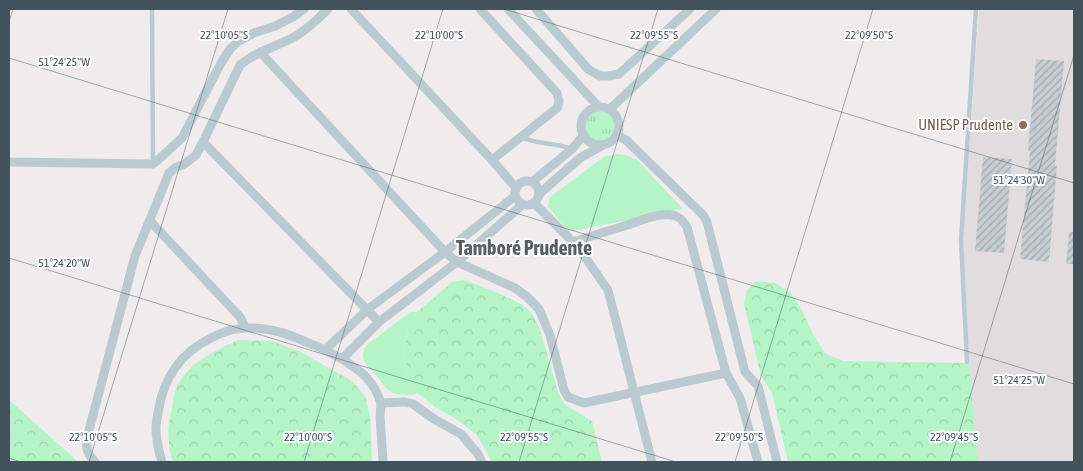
<svg xmlns="http://www.w3.org/2000/svg" width="1083" height="471" font-family="'Asap Condensed',sans-serif">
  <style>
    .education { fill: #e1dddf }
    .grass { fill: url(#grass-tufts) }
    .forest { fill: url(#forest-crowns) }
    .park { fill: #b5f4c6 }
    .building { fill: url(#building-hatch) }
    .lines { fill: none; stroke-linecap: round; stroke-linejoin: round }
    .lane { stroke: #bbcad1; stroke-width: 4.5 }
    .street { stroke: #bbcad1; stroke-width: 9 }
    .ticks { fill: none; stroke: #43535c; stroke-width: 1; stroke-opacity: 0.45 }
    .education-dot { fill: #8d6e63; stroke: #fff; stroke-width: 2 }
    .labels { text-anchor: middle; stroke-width: 4; stroke-linejoin: round; paint-order: stroke }
    .education-label { font-size: 15px; fill: #785e54; stroke: #fff; text-anchor: end }
    .district-label { font-size: 20px; font-weight: bold; fill: #595e63; stroke: #fff }
    .ticks-label { font-size: 12px; text-anchor: middle; fill: #43535c; stroke: #fff; stroke-width: 4; stroke-linejoin: round; paint-order: stroke }
  </style>
  <defs>
    <pattern id="grass-tufts" width="24" height="20" patternUnits="userSpaceOnUse" patternTransform="scale(1.25)"><rect width="24" height="20" fill="#b5f4c6"/><path d="M3 7l-1-3M5 7V3M7 7l1-3M15 17l-1-3M17 17v-4M19 17l1-3" fill="none" stroke="#9dd3ac"/></pattern>
    <pattern id="forest-crowns" width="20" height="18" patternUnits="userSpaceOnUse" patternTransform="scale(1.25)"><rect width="20" height="18" fill="#b5f4c6"/><path d="M2 6a3 3 0 1 1 6 0M12 15a3 3 0 1 1 6 0" fill="none" stroke="#9dd3ac"/></pattern>
    <pattern id="building-hatch" width="6" height="6" patternUnits="userSpaceOnUse" patternTransform="scale(1.25)"><rect width="6" height="6" fill="#c8cdd2"/><path d="M-1 1l2-2M0 6l6-6M5 7l2-2" fill="none" stroke="#a4a9ae"/></pattern>
  </defs>
  <rect width="100%" height="100%" fill="#f0eced"/>
  <!-- education -->
  <polygon class="education" points="979,9 1074,9 1074,462 978,462 969,363 963,241"/>
  <!-- grass -->
  <circle class="grass" cx="600" cy="126" r="15"/>
  <!-- forest -->
  <g class="forest">
    <polygon points="464,280 498,293 521,304 532,313 540,330 558,392 564,404 592,421 602,462 491,462 490,458 477,435 456,419 435,407 417,393 407,376 404,350 408,326 417,312 452,282"/>
    <polygon points="756,281 775,283 791,293 803,312 813,334 825,353 843,361 969,363 978,462 788,462 772,393 761,376 744,304 747,290"/>
    <path d="M238 340 271 341 297 350 352 381 365 396 370 416 372 462H173C167 444 167 427 172 409 173 402 174 393 177 386 189 362 215 351 238 340Z"/>
    <polygon points="9,400 72,456 78,462 9,462"/>
  </g>
  <!-- park -->
  <g class="park">
    <polygon points="618,154 626,155 637,160 683,209 666,211 624,221 572,231 567,229 548,207 550,197 605,156"/>
    <path d="M410 312H417L408 326 404 350 407 376 417 393C413 395 410 395 405 395 386 394 386 387 375 374 366 364 357 357 368 344Z"/>
  </g>
  <!-- building -->
  <g class="building">
    <polygon points="1036,59 1064,61 1055,166 1057,166 1049,262 1020,259 1030,151 1028,151"/>
    <polygon points="983,157 1012,159 1004,253 975,251"/>
    <polygon points="1069,232 1074,232 1074,264 1066,264"/>
  </g>
  <g class="lines">
    <!-- lane -->
    <g class="lane">
      <polyline points="152,9 153,162"/>
      <path d="M521 137C537 145 555 142 571 149"/>
      <polyline points="967,362 961,240 976,9"/>
    </g>
    <!-- street -->
    <g class="street">
      <polyline points="351,9 492,160 516,188"/>
      <polyline points="480,9 557,93 559,101 557,108 492,160"/>
      <polyline points="508,9 599,107"/>
      <polyline points="536,9 588,69 600,76 609,76 619,74 690,9"/>
      <polyline points="260,52 445,252 457,262 515,288 526,296 539,309 550,335 564,390 568,397 584,403 726,373"/>
      <circle cx="600" cy="126" r="19"/>
      <polyline points="610,109 716,9"/>
      <polyline points="617,135 626,140 703,215 707,222 745,372 758,386 777,462"/>
      <polyline points="203,142 379,322"/>
      <polyline points="9,162 153,164 159,159 182,138 221,63 230,49 239,41 254,33 275,26 293,17 304,9"/>
      <circle cx="527" cy="193" r="12"/>
      <polyline points="532,182 572,149 584,135"/>
      <polyline points="539,194 580,158 603,145"/>
      <polyline points="515,196 445,252 368,309 325,350 342,359 379,322 457,262 522,205"/>
      <polyline points="534,203 573,242 585,257 608,290 652,462"/>
      <polyline points="150,221 240,317 245,327"/>
      <path d="M573 242C589 237 604 232 621 227 635 223 658 212 673 215 680 217 683 221 687 227L726 373 740 398 758 462"/>
      <path d="M342 359C362 372 373 379 381 403L405 402 413 404 434 419 461 434 478 454 482 462"/>
      <polyline points="381,403 380,416 383,462"/>
      <path d="M95 462C87 453 86 450 87 438L135 256 169 173 176 167 183 165 196 155 203 142 240 65C259 49 279 47 299 34 310 27 319 18 328 9"/>
      <path d="M162 462C159 452 156 439 156 428 156 423 157 418 158 413 163 379 180 353 211 338 222 332 235 328 248 328 276 327 299 339 325 350"/>
    </g>
  </g>
  <!-- ticks -->
  <path class="ticks" d="M504 9 1074 183M9 22 13 9M9 58 1074 384M9 258 676 462M9 458 21 462M89 462 228 9M304 462 443 9M519 462 658 9M735 462 873 9M950 462 1074 55"/>
  <!-- markers -->
  <circle class="education-dot" cx="1023" cy="125" r="5"/>
  <g class="labels">
    <!-- education labels -->
    <g class="education-label">
      <text x="1013" y="130">UNIESP Prudente</text>
    </g>
    <!-- district labels -->
    <g class="district-label">
      <text x="524" y="255">Tamboré Prudente</text>
    </g>
  </g>
  <g class="ticks-label">
    <text x="224" y="39">22°10'05"S</text>
    <text x="439" y="39">22°10'00"S</text>
    <text x="654" y="39">22°09'55"S</text>
    <text x="869" y="39">22°09'50"S</text>
    <text x="64" y="66">51°24'25"W</text>
    <text x="1019" y="184">51°24'30"W</text>
    <text x="64" y="267">51°24'20"W</text>
    <text x="1019" y="384">51°24'25"W</text>
    <text x="93" y="441">22°10'05"S</text>
    <text x="308" y="441">22°10'00"S</text>
    <text x="524" y="441">22°09'55"S</text>
    <text x="739" y="441">22°09'50"S</text>
    <text x="954" y="441">22°09'45"S</text>
  </g>
  <!-- border -->
  <rect width="1083" height="471" fill="none" stroke="#43535c" stroke-width="20"/>
</svg>
